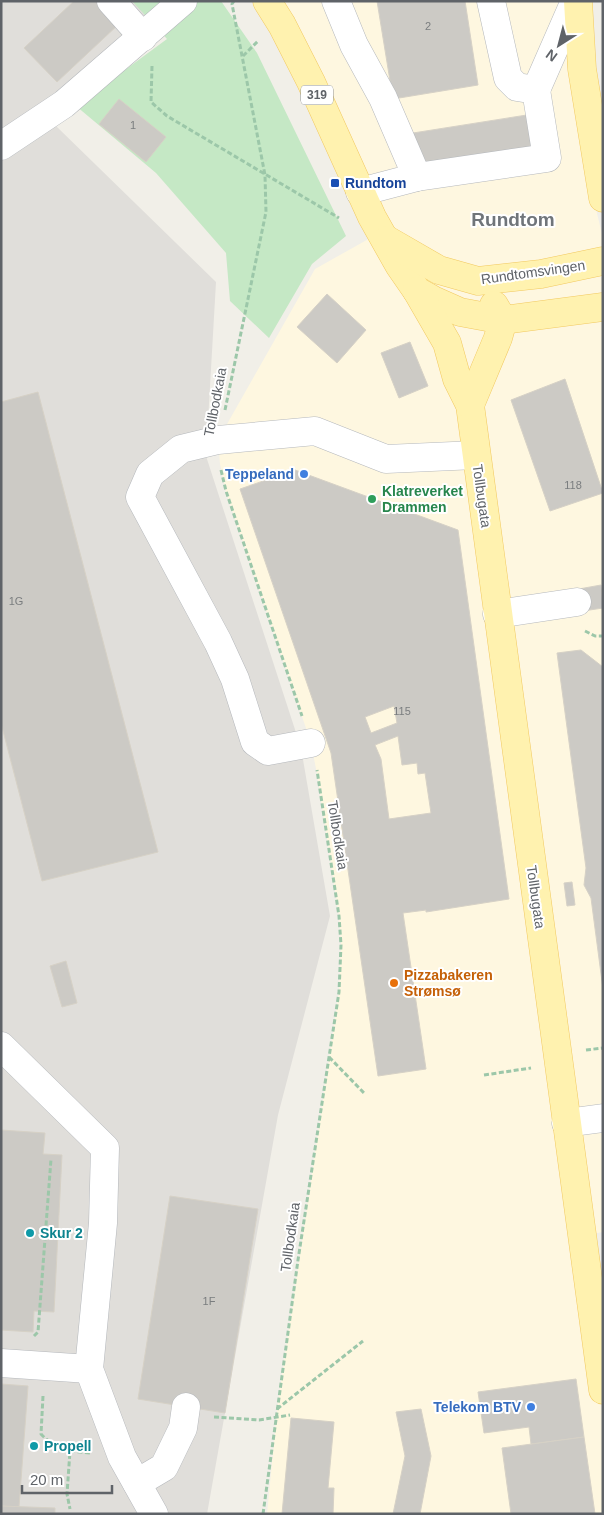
<svg xmlns="http://www.w3.org/2000/svg" width="604" height="1515" font-family="Arial,sans-serif">
  <style>
    .commercial { fill: #fef7e0 }
    .industrial { fill: #e0deda }
    .green { fill: #c5e8c5 }
    .building { fill: #cccac5; stroke: #d6d1c6; fill-rule: evenodd }
    .lines { fill: none; stroke-linecap: round; stroke-linejoin: round }
    .minor-casing { stroke: #b5b8bc; stroke-width: 29 }
    .major-casing { stroke: #f2c960; stroke-width: 29 }
    .path { stroke: #9cc7a9; stroke-width: 3; stroke-dasharray: 5 2.5; stroke-linecap: butt }
    .minor { stroke: #fff; stroke-width: 28 }
    .major { stroke: #fff2af; stroke-width: 28 }
    .transit-dot { fill: #1a4fb4; stroke: #fff; stroke-width: 2 }
    .shop-dot { fill: #3f7fe0; stroke: #fff; stroke-width: 2 }
    .leisure-dot { fill: #2e9e5b; stroke: #fff; stroke-width: 2 }
    .food-dot { fill: #e8710a; stroke: #fff; stroke-width: 2 }
    .culture-dot { fill: #0f9aa8; stroke: #fff; stroke-width: 2 }
    .labels { text-anchor: middle; stroke-width: 4; stroke-linejoin: round; paint-order: stroke }
    .number-label { font-size: 11px; fill: #7a7d7f }
    .shield { fill: #fff; stroke: #8f9295; stroke-width: 1 }
    .shield-label { font-size: 12px; font-weight: bold; fill: #5f6368 }
    .transit-label { font-size: 14px; font-weight: bold; fill: #164399; stroke: #fff; text-anchor: start }
    .street-label { font-size: 14px; fill: #5f6368; stroke: #fff }
    .shop-label { font-size: 14px; font-weight: bold; fill: #366cbe; stroke: #fff; text-anchor: end }
    .leisure-label { font-size: 14px; font-weight: bold; fill: #27864d; stroke: #fff; text-anchor: start }
    .food-label { font-size: 14px; font-weight: bold; fill: #c56008; stroke: #fff; text-anchor: start }
    .culture-label { font-size: 14px; font-weight: bold; fill: #0d838f; stroke: #fff; text-anchor: start }
    .district-label { font-size: 19px; font-weight: bold; fill: #70757a; stroke: #fff }
  </style>
  <rect width="100%" height="100%" fill="#f1efe8"/>
  <!-- commercial -->
  <polygon class="commercial" points="267,1 558,1 590,185 603,238 603,1232 582,1236 603,1405 603,1514 267,1514 278,1402 339,992 341,945 339,916 317,774 311,743 226,492 220,464 218,440 315,269 381,232"/>
  <!-- industrial -->
  <polygon class="industrial" points="1,1 184,1 56,126 216,282 206,456 301,748 330,916 278,1115 207,1514 1,1514"/>
  <!-- green -->
  <polygon class="green" points="132,1 221,1 257,53 346,236 312,264 269,338 230,301 226,253 156,173 76,106 167,39"/>
  <!-- building -->
  <g class="building">
    <polygon points="74,1 100,1 120,23 57,82 24,48"/>
    <polygon points="377,1 465,1 478,85 393,99"/>
    <polygon points="119,99 166,137 146,162 99,124"/>
    <polygon points="552,111 557,142 418,166 413,133"/>
    <polygon points="327,294 366,330 337,363 297,327"/>
    <polygon points="410,342 428,386 399,398 381,353"/>
    <polygon points="565,379 603,493 550,511 511,400"/>
    <polygon points="38,392 158,852 42,881 1,723 1,402"/>
    <path d="M295 470 458 530 509 899 426 912V910L403 913 426 1069 378 1076 331 753 240 489ZM394 706 397 723 371 733 365 717ZM398 736 402 765 417 763 418 774 425 773 431 813 389 819 381 759 375 745Z"/>
    <polygon points="601,585 603,608 583,611 579,589"/>
    <polygon points="581,650 603,667 603,989 591,898 584,885 586,868 557,653"/>
    <polygon points="572,882 575,905 567,906 564,883"/>
    <polygon points="66,961 77,1003 62,1007 50,966"/>
    <polygon points="1,1130 45,1133 43,1154 62,1155 54,1312 34,1311 33,1332 1,1330"/>
    <polygon points="170,1196 258,1209 225,1413 138,1399"/>
    <polygon points="576,1379 584,1437 531,1444 529,1427 484,1433 478,1392"/>
    <polygon points="1,1384 28,1386 19,1507 1,1506"/>
    <polygon points="421,1409 431,1456 420,1514 393,1514 405,1456 396,1412"/>
    <polygon points="291,1418 334,1422 328,1488 334,1488 333,1514 282,1514"/>
    <polygon points="584,1437 595,1514 511,1514 502,1448"/>
    <polygon points="1,1506 55,1508 55,1514 1,1514"/>
  </g>
  <g class="lines">
    <!-- minor casing -->
    <g class="minor-casing">
      <g id="minor">
        <polyline points="111,1 143,37"/>
        <polyline points="336,1 354,45 383,98 417,177 360,192"/>
        <polyline points="536,90 575,1"/>
        <polyline points="1,146 64,104 183,1"/>
        <polyline points="417,177 547,158 536,90 517,87 508,78 491,1"/>
        <polyline points="497,614 577,602"/>
        <polyline points="311,743 268,751 255,742 235,679 218,642 140,497 150,474 181,449 218,440 315,431 386,459 476,455"/>
        <polyline points="1,1046 105,1148 103,1223 89,1369 122,1457 154,1514"/>
        <polyline points="566,1123 603,1118"/>
        <polyline points="1,1363 89,1369"/>
        <polyline points="137,1483 164,1467 183,1428 186,1407"/>
      </g>
    </g>
    <!-- major casing -->
    <g class="major-casing">
      <g id="major">
        <polyline points="267,1 282,25 311,82 372,217 399,265 417,291 433,300 460,312 503,320 603,307"/>
        <polyline points="578,1 582,69 603,198"/>
        <polyline points="387,240 439,270 478,281 541,274 603,261"/>
        <polyline points="417,291 447,343 457,379 470,405 603,1390"/>
        <polyline points="470,405 498,338 503,320 494,305"/>
      </g>
    </g>
    <!-- path -->
    <g class="path">
      <polyline points="243,56 258,41"/>
      <polyline points="152,66 151,102 167,116 339,218"/>
      <polyline points="225,410 266,212 265,175 232,4 234,1"/>
      <polyline points="221,470 226,491 302,716"/>
      <polyline points="585,631 595,636 603,636"/>
      <polyline points="586,1050 603,1048"/>
      <polyline points="329,1057 365,1094"/>
      <polyline points="484,1075 531,1068"/>
      <polyline points="34,1336 38,1332 51,1159"/>
      <path d="M43 1396 41 1434C52 1446 57 1443 70 1451L67 1494 70 1509"/>
      <polyline points="277,1409 363,1341"/>
      <polyline points="214,1417 259,1420 290,1415"/>
      <polyline points="70,1451 90,1453"/>
      <polyline points="263,1514 298,1260 339,992 341,945 339,916 317,770"/>
    </g>
    <!-- minor -->
    <use href="#minor" class="minor"/>
    <!-- major -->
    <use href="#major" class="major"/>
  </g>
  <!-- markers -->
  <rect class="transit-dot" x="330" y="178" width="10" height="10" rx="2.5"/>
  <g class="shop-dot">
    <circle cx="304" cy="474" r="5"/>
    <circle cx="531" cy="1407" r="5"/>
  </g>
  <circle class="leisure-dot" cx="372" cy="499" r="5"/>
  <circle class="food-dot" cx="394" cy="983" r="5"/>
  <g class="culture-dot">
    <circle cx="30" cy="1233" r="5"/>
    <circle cx="34" cy="1446" r="5"/>
  </g>
  <g class="labels">
    <!-- number labels -->
    <g class="number-label">
      <text x="428" y="30">2</text>
      <text x="133" y="129">1</text>
      <text x="573" y="489">118</text>
      <text x="16" y="605">1G</text>
      <text x="402" y="715">115</text>
      <text x="209" y="1305">1F</text>
    </g>
    <!-- shield labels -->
    <rect class="shield" x="301" y="85.5" width="32" height="19" rx="4"/>
    <g class="shield-label">
      <text x="317" y="99">319</text>
    </g>
    <!-- transit labels -->
    <g class="transit-label">
      <text x="345" y="188">Rundtom</text>
    </g>
    <!-- street labels -->
    <g class="street-label">
      <text transform="translate(533 272) rotate(-8)" y="5">Rundtomsvingen</text>
      <text transform="translate(215 402) rotate(-79)" y="5">Tollbodkaia</text>
      <text transform="translate(482 496) rotate(82)" y="5">Tollbugata</text>
      <text transform="translate(338 835) rotate(81)" y="5">Tollbodkaia</text>
      <text transform="translate(536 897) rotate(82)" y="5">Tollbugata</text>
      <text transform="translate(290 1237) rotate(-82)" y="5">Tollbodkaia</text>
    </g>
    <!-- shop labels -->
    <g class="shop-label">
      <text x="294" y="479">Teppeland</text>
      <text x="521" y="1412">Telekom BTV</text>
    </g>
    <!-- leisure labels -->
    <g class="leisure-label">
      <text x="382" y="496">Klatreverket<tspan x="382" dy="16">Drammen</tspan></text>
    </g>
    <!-- food labels -->
    <g class="food-label">
      <text x="404" y="980">Pizzabakeren<tspan x="404" dy="16">Strømsø</tspan></text>
    </g>
    <!-- culture labels -->
    <g class="culture-label">
      <text x="40" y="1238">Skur 2</text>
      <text x="44" y="1451">Propell</text>
    </g>
    <!-- district labels -->
    <g class="district-label">
      <text x="513" y="226">Rundtom</text>
    </g>
  </g>
  <!-- border -->
  <rect width="604" height="1515" fill="none" stroke="#5f6368" stroke-width="5"/>
  <!-- north arrow -->
  <g transform="translate(559 45) rotate(216)" stroke="#ffffff" stroke-width="4" paint-order="stroke">
  <path d="M0-4L9 19L0 12L-9 19Z" fill="#5f6368"/>
  <text y="-8" font-size="14" font-weight="bold" text-anchor="middle" fill="#5f6368">N</text>
  </g>
  <!-- scale -->
  <path d="M22 1485v8h90v-8" fill="none" stroke="#5f6368" stroke-width="2.5"/>
  <text x="30" y="1485" font-size="15" fill="#5f6368" stroke="#ffffff" stroke-width="4" paint-order="stroke">20 m</text>
</svg>
